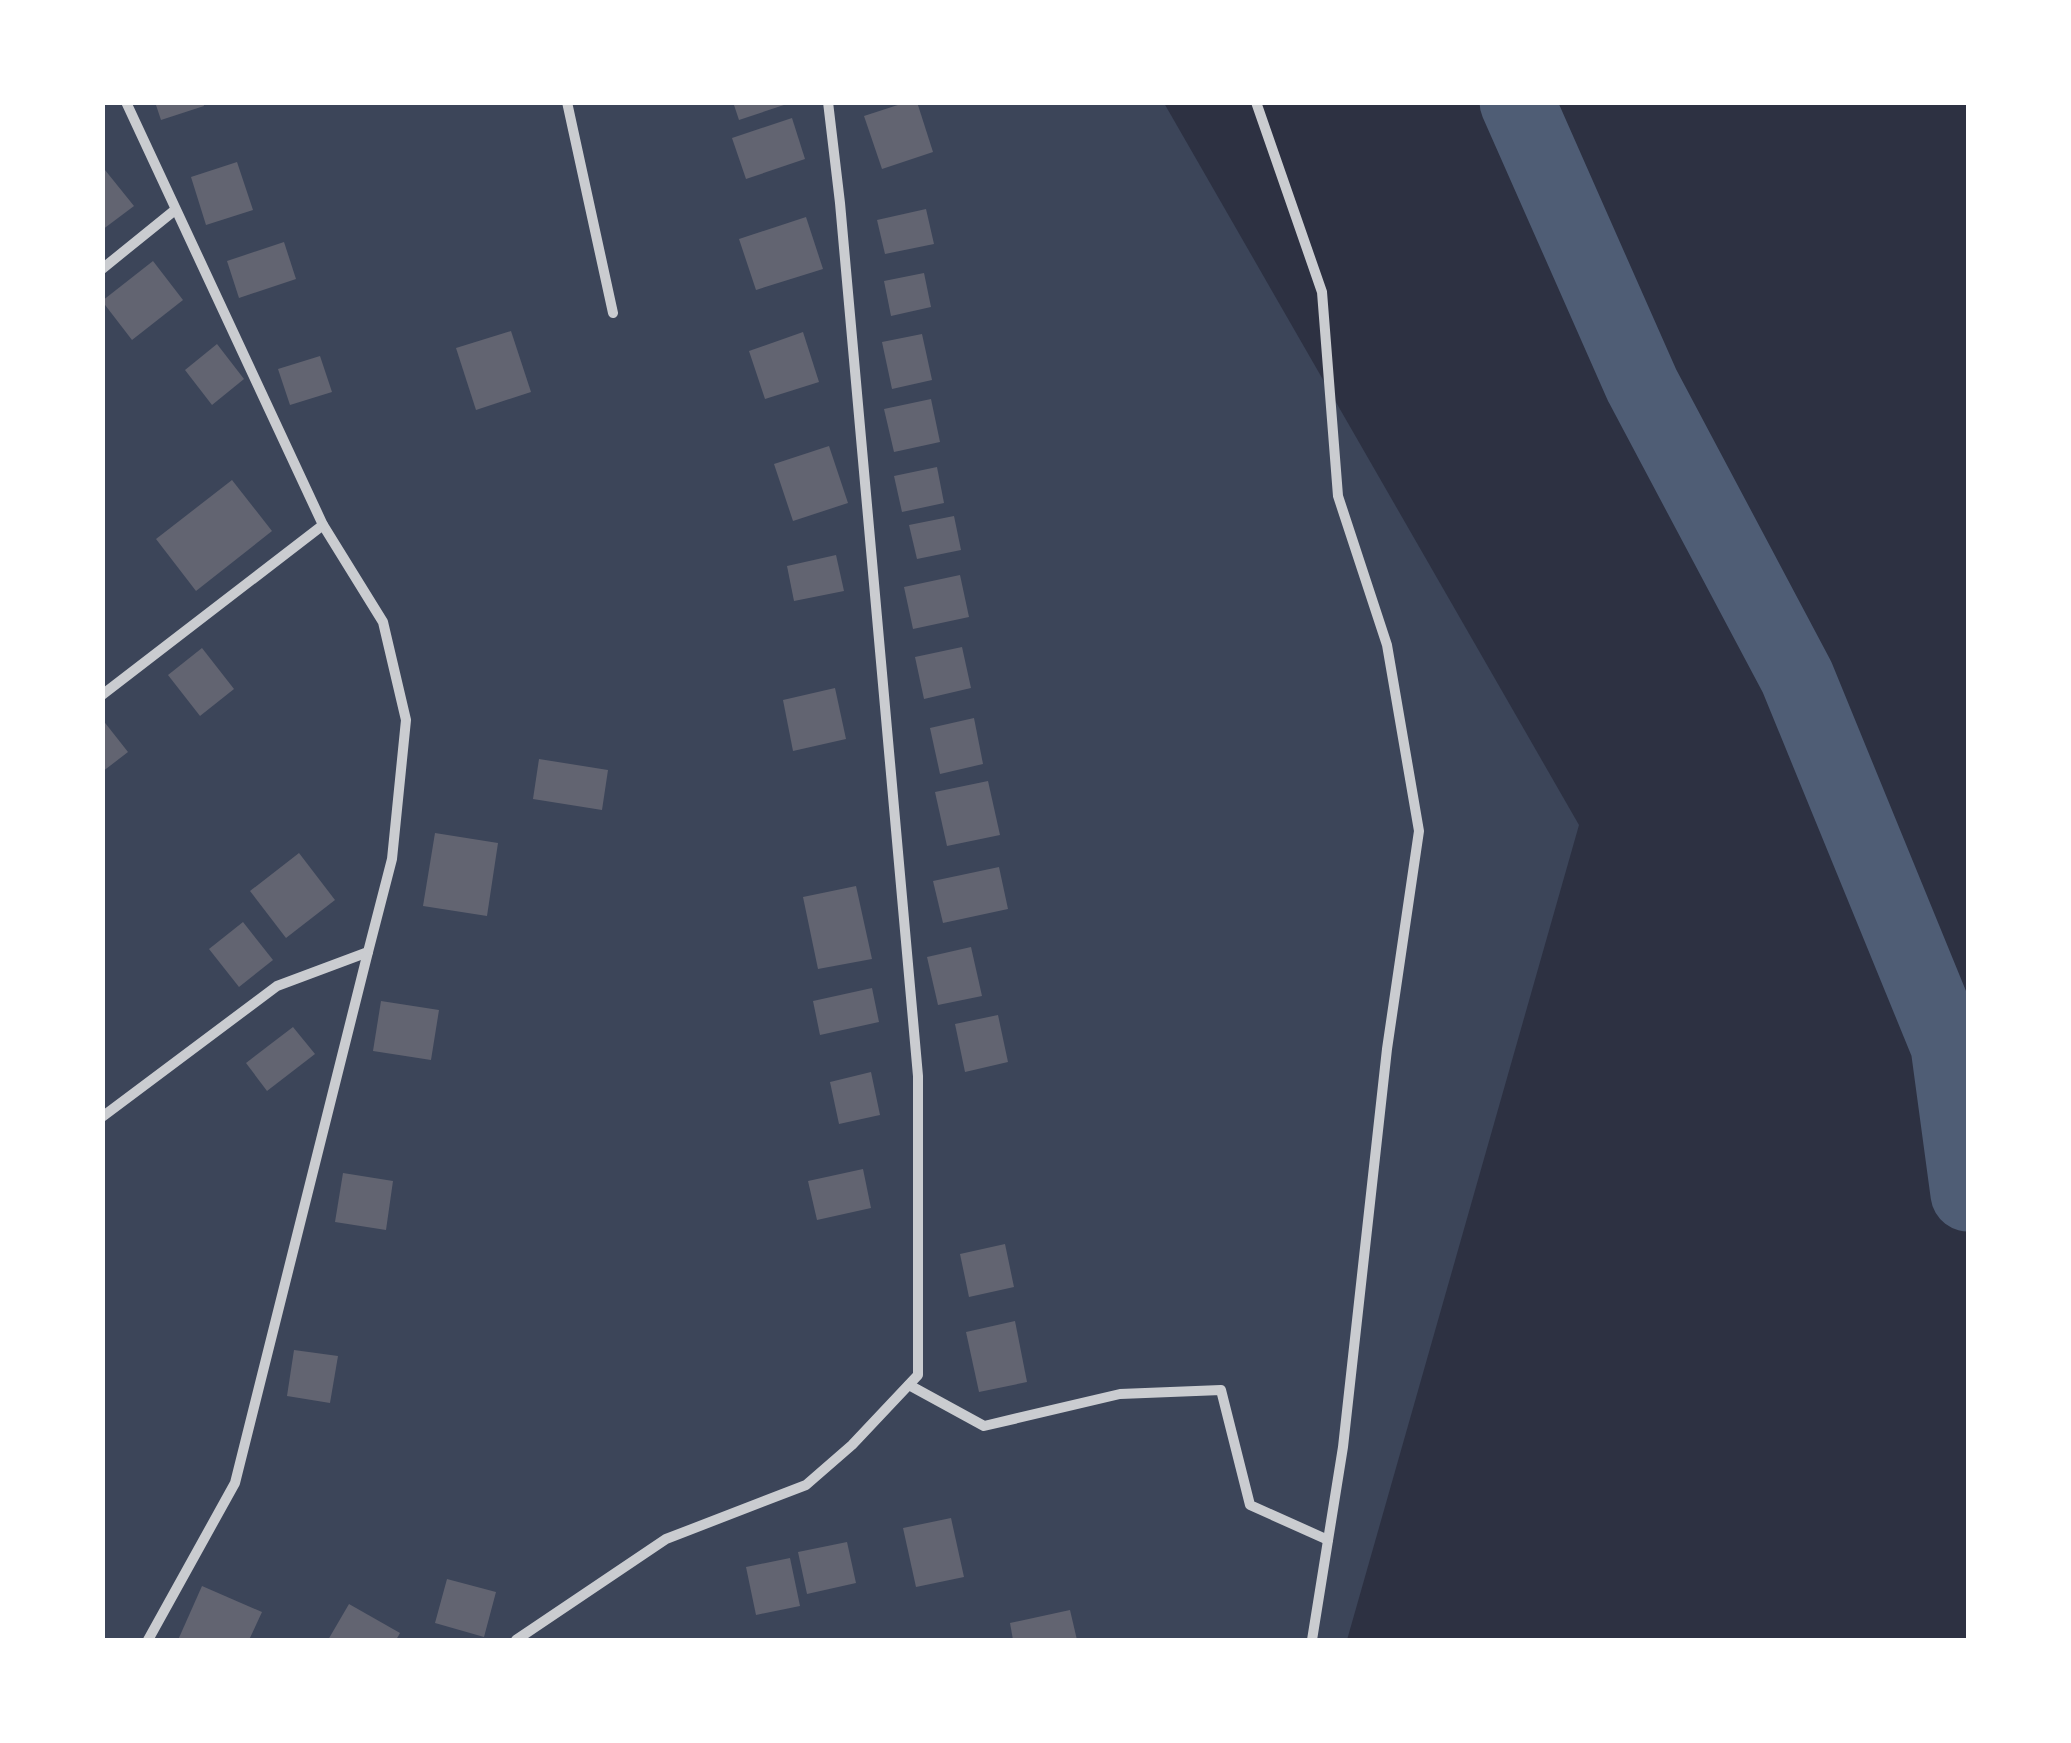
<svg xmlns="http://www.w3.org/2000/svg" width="2071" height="1743" font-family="Commissioner,sans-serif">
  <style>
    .green { fill: #3c4559 }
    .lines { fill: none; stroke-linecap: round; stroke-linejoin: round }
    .river { stroke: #4f5d75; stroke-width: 75 }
    .building { fill: #626471 }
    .minor { stroke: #caccd0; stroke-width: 10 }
  </style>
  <rect width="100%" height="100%" fill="#2d3142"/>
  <!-- green -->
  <polygon class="green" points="102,103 1164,103 1579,825 1347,1640 103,1640"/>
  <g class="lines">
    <!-- river -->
    <polyline class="river" points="1517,102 1642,385 1797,677 1948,1046 1968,1194"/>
  </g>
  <!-- building -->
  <g class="building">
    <polygon points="155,102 203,102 204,106 161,120"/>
    <polygon points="733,102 790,102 790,103 739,120"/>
    <polygon points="907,102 917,102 933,152 882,169 864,116"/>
    <polygon points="792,118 805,159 746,179 732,138"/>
    <polygon points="237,162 253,210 206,225 191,177"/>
    <polygon points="105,170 134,206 102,230 102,172"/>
    <polygon points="926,209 934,244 885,254 877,220"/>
    <polygon points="806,217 823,269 756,290 739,239"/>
    <polygon points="284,242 296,279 239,298 227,261"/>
    <polygon points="153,261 183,300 132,340 102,301"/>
    <polygon points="924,273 931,307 891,316 884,281"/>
    <polygon points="511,331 531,392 476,410 456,348"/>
    <polygon points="803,332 819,382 765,399 749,351"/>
    <polygon points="922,334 932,380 892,389 882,342"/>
    <polygon points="217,344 244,379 212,405 185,370"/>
    <polygon points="320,356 332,392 290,405 278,369"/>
    <polygon points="931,399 940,442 894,452 884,409"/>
    <polygon points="829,446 848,503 793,521 774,464"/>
    <polygon points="937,467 944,503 902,512 894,476"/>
    <polygon points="232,480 272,531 196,591 156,539"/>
    <polygon points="954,516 961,550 917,559 909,525"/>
    <polygon points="836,555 844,591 794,601 787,566"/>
    <polygon points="960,575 969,617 913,629 904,587"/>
    <polygon points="962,647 971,688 924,699 915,657"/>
    <polygon points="202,648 234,689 200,716 168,675"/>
    <polygon points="835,688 846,739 793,751 783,700"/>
    <polygon points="974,718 983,764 940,774 930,728"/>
    <polygon points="102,719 128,752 102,772"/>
    <polygon points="539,759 608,770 602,810 533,799"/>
    <polygon points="988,781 1000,835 947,846 935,792"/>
    <polygon points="435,833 498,843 487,916 423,906"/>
    <polygon points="299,853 335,900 286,938 250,891"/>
    <polygon points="999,867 1008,909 943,923 933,881"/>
    <polygon points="856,886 872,959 818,969 803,897"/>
    <polygon points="243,922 273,960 239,987 209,949"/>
    <polygon points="971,947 982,996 938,1005 927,957"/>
    <polygon points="872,988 879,1022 820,1035 813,1001"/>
    <polygon points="381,1001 439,1010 431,1060 373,1051"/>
    <polygon points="998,1015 1008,1062 965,1072 955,1024"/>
    <polygon points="293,1027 315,1054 267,1091 246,1063"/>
    <polygon points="871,1072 880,1115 839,1124 830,1082"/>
    <polygon points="863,1169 871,1208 817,1220 808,1181"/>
    <polygon points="343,1173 393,1181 386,1230 335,1222"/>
    <polygon points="1005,1244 1014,1287 969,1297 960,1254"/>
    <polygon points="1015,1321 1027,1382 979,1392 966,1332"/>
    <polygon points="294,1350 338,1356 330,1403 287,1396"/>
    <polygon points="951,1518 964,1577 916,1587 903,1528"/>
    <polygon points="847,1542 856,1583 807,1594 798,1552"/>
    <polygon points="790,1558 800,1606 756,1615 746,1567"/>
    <polygon points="447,1579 496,1592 484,1637 435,1623"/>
    <polygon points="202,1586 262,1612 249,1640 178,1640"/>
    <polygon points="349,1604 400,1633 396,1640 328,1640"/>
    <polygon points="1070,1610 1077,1640 1013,1640 1010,1623"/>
  </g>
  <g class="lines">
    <!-- minor -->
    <g class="minor">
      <polyline points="567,102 613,313"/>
      <polyline points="1256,102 1322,292 1338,496 1387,645 1419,831 1387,1049 1343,1447 1312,1640"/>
      <polyline points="102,269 175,210"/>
      <polyline points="102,695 323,525"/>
      <polyline points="102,1117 277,986 368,952 392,859 406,720 383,622 323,525 126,102"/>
      <polyline points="909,1385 984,1426 1120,1394 1221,1390 1250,1505 1328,1540"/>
      <polyline points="148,1640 235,1483 368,952"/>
      <polyline points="516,1640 666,1539 806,1485 852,1445 918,1375 918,1076 840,203 828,102"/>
    </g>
  </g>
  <!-- border -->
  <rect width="2071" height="1743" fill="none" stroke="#ffffff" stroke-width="210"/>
</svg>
